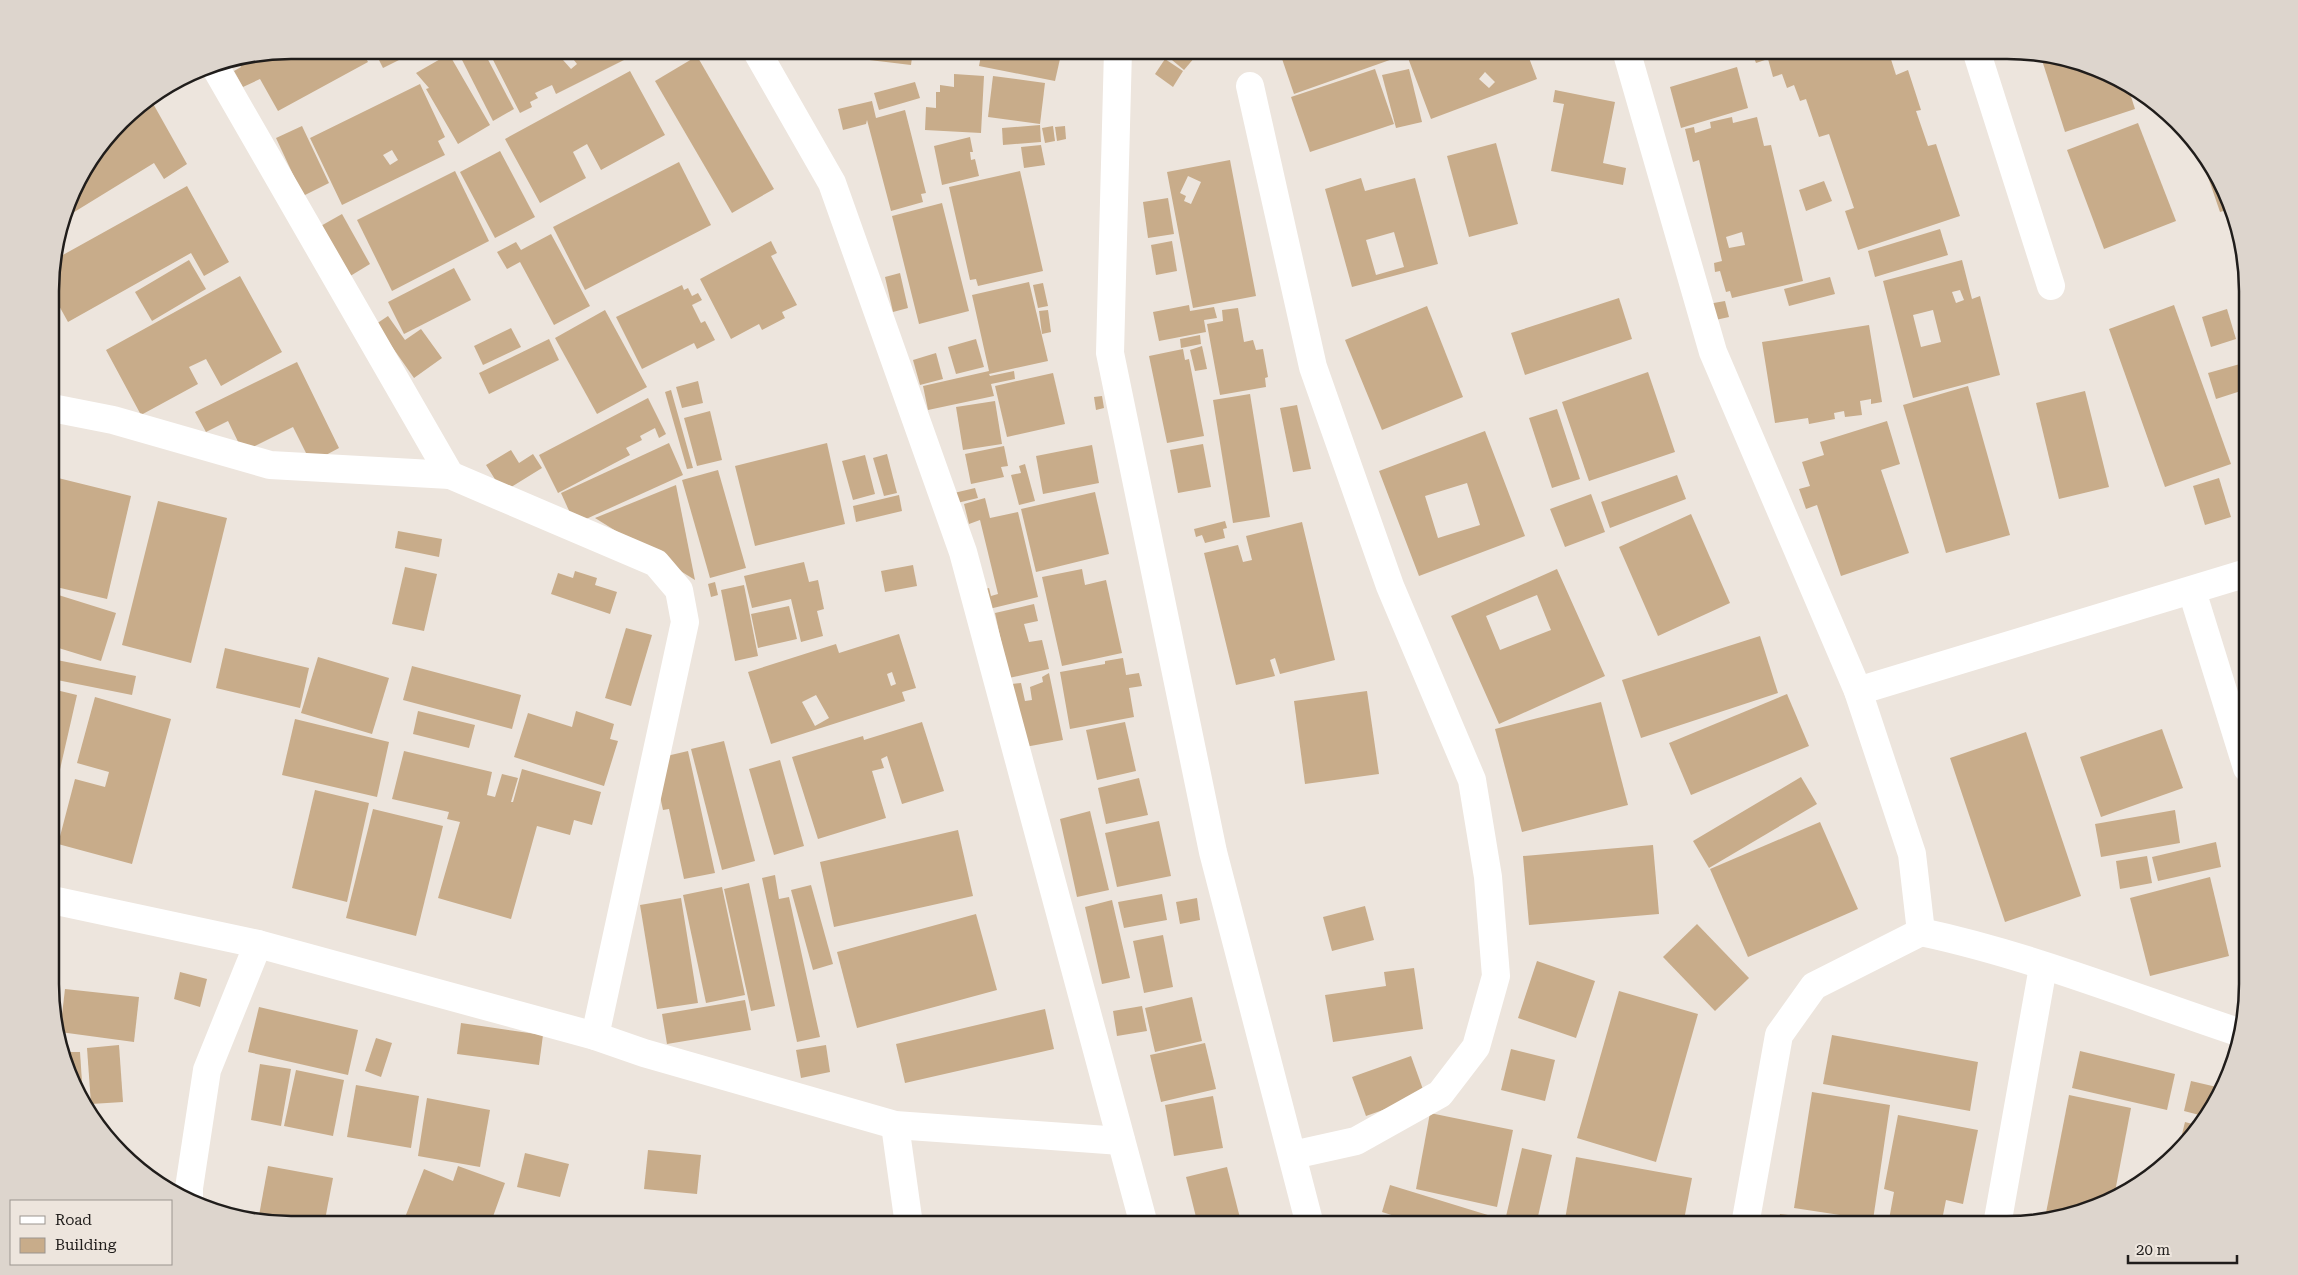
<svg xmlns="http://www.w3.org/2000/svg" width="2298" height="1275" font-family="'Roboto Serif',serif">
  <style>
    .building { fill: #c8ac8a; fill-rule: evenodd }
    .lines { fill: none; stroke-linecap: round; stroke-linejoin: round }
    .minor { stroke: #fff; stroke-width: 28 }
    .rim { fill: none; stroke: #201d1b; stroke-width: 2.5 }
  </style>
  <rect width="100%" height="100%" fill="#ede5dd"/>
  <!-- building -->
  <g class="building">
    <polygon points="290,50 362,50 368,62 278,111 260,79 243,87 234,71 241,67 237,60"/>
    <polygon points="374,50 419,50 383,68"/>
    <polygon points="472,50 483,50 514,109 493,121 460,56"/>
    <path d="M488 50H644L556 94 552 85 535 93 538 98 530 102 532 107 520 113ZM570 55 577 64 571 69 563 60Z"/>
    <polygon points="837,50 913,50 911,65 836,56"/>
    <polygon points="982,50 1062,50 1055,81 979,66"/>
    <polygon points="1160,50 1186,50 1195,57 1184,70"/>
    <polygon points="1279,50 1399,50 1401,56 1294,94"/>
    <path d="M1405 50H1526L1537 79 1431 119ZM1485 72 1495 82 1489 88 1479 79Z"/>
    <polygon points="1751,50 1888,50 1896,75 1908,70 1921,110 1916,111 1928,146 1936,144 1960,216 1858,250 1845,211 1854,208 1829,134 1819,137 1806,99 1800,101 1794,85 1787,88 1782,74 1773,77 1768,59 1756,63"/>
    <polygon points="449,54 490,125 458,144 426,89 429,88 416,73"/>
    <polygon points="2040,54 2070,58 2126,81 2135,109 2065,132"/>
    <polygon points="697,56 774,189 732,213 655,81"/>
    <polygon points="1165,59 1183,71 1173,87 1155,74"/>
    <polygon points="1737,67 1748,108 1681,128 1670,87"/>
    <polygon points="1375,69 1394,124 1310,152 1291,97"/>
    <polygon points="1409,69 1422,122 1396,128 1382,75"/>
    <polygon points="630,71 665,135 601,170 587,144 573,152 586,178 540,203 505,139"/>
    <polygon points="954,74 984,76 981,133 925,130 926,107 936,108 936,92 940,92 940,85 954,87"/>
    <polygon points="993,76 1045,83 1040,124 988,117"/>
    <polygon points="915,82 920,98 879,110 874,93"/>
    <path d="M420 84 445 137 438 141 445 155 342 205 310 138ZM392 150 398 160 390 165 383 155Z"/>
    <polygon points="1555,90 1615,102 1603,163 1626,168 1623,185 1551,171 1564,104 1553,102"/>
    <polygon points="151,100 187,164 164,179 154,163 71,214 68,208 75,184 128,115"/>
    <polygon points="872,101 876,118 905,110 926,193 921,194 923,202 891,211 867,120 866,124 843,130 838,109"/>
    <path d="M1732 117 1733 123 1757 117 1764 146 1771 145 1803 281 1732 298 1730 291 1726 292 1720 271 1715 272 1714 263 1722 261 1699 160 1693 162 1685 129 1694 127 1695 133 1711 128 1710 122ZM1742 232 1745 245 1729 248 1726 237Z"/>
    <polygon points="2138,123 2176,221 2104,249 2067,150"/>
    <polygon points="1040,125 1041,142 1003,145 1002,128"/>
    <polygon points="302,126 329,183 303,196 276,138"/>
    <polygon points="1053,126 1055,141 1045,143 1042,128"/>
    <polygon points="1065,126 1066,139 1057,141 1055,127"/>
    <polygon points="970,137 973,152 970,152 971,160 975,159 979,176 942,185 934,146"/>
    <polygon points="1496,143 1518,224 1469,237 1447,156"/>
    <polygon points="1041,145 1045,165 1024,168 1021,147"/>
    <polygon points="2198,148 2208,157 2233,208 2220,212"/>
    <polygon points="500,151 535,217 495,238 460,172"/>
    <path d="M1230 160 1256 296 1193 308 1167 172ZM1188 176 1201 182 1191 204 1184 201 1186 196 1180 193Z"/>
    <polygon points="679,162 711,225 585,290 553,227"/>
    <polygon points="455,171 489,241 392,291 357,220"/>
    <polygon points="1020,171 1043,271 978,286 976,279 970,280 949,187"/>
    <path d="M1361 178 1365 191 1415 178 1438 264 1352 287 1325 189ZM1394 232 1404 267 1376 275 1366 240Z"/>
    <polygon points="1824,181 1832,201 1806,211 1799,190"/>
    <polygon points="187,186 229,262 204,276 191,253 68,322 52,293 52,261"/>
    <polygon points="1168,198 1174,234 1148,238 1143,202"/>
    <polygon points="942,203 969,311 919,324 892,216"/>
    <polygon points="342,214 370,264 347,278 319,227"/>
    <polygon points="1940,229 1948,255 1875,277 1868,251"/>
    <polygon points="551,234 590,306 554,325 520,262 507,269 497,252 516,242 521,250"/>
    <polygon points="771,241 777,253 771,256 797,305 782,312 785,318 762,330 759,324 731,339 700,279"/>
    <polygon points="1172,241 1177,271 1156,275 1151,245"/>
    <polygon points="189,260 206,289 152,321 135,292"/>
    <path d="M1962 260 1972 299 1980 296 2000 375 1913 398 1883 281ZM1960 290 1964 300 1956 303 1952 292ZM1933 310 1941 342 1921 347 1913 315Z"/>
    <polygon points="454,268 471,300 404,334 388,302"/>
    <polygon points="900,273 908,308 893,312 885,277"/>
    <polygon points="240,276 282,352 221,386 206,359 189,367 198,384 141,415 106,350"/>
    <polygon points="1830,277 1835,294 1789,306 1784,289"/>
    <polygon points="1029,282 1048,361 989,374 990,376 1014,371 1015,379 991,384 994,396 928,410 923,386 989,371 972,295"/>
    <polygon points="1043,283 1048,306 1038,308 1033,285"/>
    <polygon points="682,285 684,290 688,288 692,296 698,293 702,300 692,305 701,323 705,321 715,340 697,349 694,343 642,369 616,317"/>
    <polygon points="1619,298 1632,339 1525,375 1511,333"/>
    <polygon points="1725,301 1729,317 1711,321 1708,304"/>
    <polygon points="1189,305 1190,311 1214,307 1217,318 1204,320 1206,332 1159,341 1153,312"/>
    <polygon points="2174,305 2231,464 2165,487 2109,329"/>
    <polygon points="1427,306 1463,397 1382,430 1345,340"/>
    <polygon points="1238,308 1244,342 1253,340 1256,350 1263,349 1268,377 1265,378 1266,387 1220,395 1207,324 1223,321 1222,310"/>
    <polygon points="2227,309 2236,339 2211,347 2202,317"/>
    <polygon points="605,310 647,387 597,414 555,338"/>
    <polygon points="1048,310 1051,332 1042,334 1039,311"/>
    <polygon points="388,316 405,340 421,329 442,358 414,378 376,324"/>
    <polygon points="1869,325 1882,402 1871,404 1871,399 1860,401 1862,415 1845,417 1844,411 1834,413 1835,419 1809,424 1808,418 1775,423 1762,342"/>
    <polygon points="511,328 521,347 483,365 474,346"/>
    <polygon points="1200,335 1201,344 1181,348 1180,339"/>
    <polygon points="549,339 559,360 489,394 479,373"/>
    <polygon points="976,339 984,367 956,374 948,347"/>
    <polygon points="1202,346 1207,369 1195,371 1190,350"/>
    <polygon points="1183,349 1185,360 1189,359 1204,436 1167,443 1149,356"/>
    <polygon points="936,353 943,379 920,385 913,360"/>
    <polygon points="297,362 339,448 311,463 293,427 243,452 228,421 206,432 195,412"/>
    <polygon points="2240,364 2247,389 2216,399 2208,373"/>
    <polygon points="1648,372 1675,452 1589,481 1562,402"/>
    <polygon points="1053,373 1065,424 1007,437 995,386"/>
    <polygon points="698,381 703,403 682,408 676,387"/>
    <polygon points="1968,386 2010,535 1946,553 1903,405"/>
    <polygon points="671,390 693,468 687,469 665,392"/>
    <polygon points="2085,391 2109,487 2059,499 2036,403"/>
    <polygon points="1250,394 1270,517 1233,523 1213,400"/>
    <polygon points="1102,396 1104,408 1096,410 1094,397"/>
    <polygon points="648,398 666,434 659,438 655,428 640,436 642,440 626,448 630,455 558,493 539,455"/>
    <polygon points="995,401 1002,444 963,450 956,407"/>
    <polygon points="1297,405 1311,469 1293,472 1280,408"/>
    <polygon points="1557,409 1580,479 1552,488 1529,418"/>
    <polygon points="710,411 722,460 697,466 684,418"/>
    <polygon points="1887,421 1900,464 1881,470 1909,553 1841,576 1817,505 1806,509 1799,489 1810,486 1802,462 1824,455 1820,442"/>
    <path d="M1485 431 1525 536 1419 576 1379 471ZM1467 483 1480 525 1438 538 1425 496Z"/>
    <polygon points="669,443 683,475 575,524 561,493"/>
    <polygon points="827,443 845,524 755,546 735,466"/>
    <polygon points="1203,444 1211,487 1178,493 1170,450"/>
    <polygon points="1092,445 1099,483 1043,494 1036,456"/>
    <polygon points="1004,446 1008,466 1001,467 1004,477 971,484 965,454"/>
    <polygon points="511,450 519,463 533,454 542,468 503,492 486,465"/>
    <polygon points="887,454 897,493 884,496 873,458"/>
    <polygon points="865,455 875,494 853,500 842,461"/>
    <polygon points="1025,464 1035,501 1019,505 1011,475 1021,473 1019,466"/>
    <polygon points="718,470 746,568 710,578 682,480"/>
    <polygon points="1677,475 1686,499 1610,528 1601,502"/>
    <polygon points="54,477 131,496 107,599 52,586 52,487"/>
    <polygon points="2219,478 2231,517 2205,525 2193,486"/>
    <polygon points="676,485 695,580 595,518"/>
    <polygon points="975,488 978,498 957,503 954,493"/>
    <polygon points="1095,492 1109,554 1036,572 1021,509"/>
    <polygon points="1591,494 1605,532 1565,547 1550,509"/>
    <polygon points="899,495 902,511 856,522 853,506"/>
    <polygon points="985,498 990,518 1018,512 1038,597 989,609 985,589 989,588 991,596 998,594 980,520 969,524 964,504"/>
    <polygon points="158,501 227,518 191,663 122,645"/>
    <polygon points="1691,514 1730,603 1658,636 1619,547"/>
    <polygon points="1225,521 1227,528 1223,529 1225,538 1205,543 1202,535 1196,537 1194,529"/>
    <polygon points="1302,522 1335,660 1280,674 1275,658 1270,660 1275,676 1236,685 1204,553 1238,545 1243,562 1252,560 1246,536"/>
    <polygon points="398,531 442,539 439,557 395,548"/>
    <polygon points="804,562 809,582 818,580 824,609 817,611 823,636 801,642 791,599 752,608 744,576"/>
    <polygon points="913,565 917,586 885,592 881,571"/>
    <polygon points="405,567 437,574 424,631 392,624"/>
    <polygon points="1082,569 1085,585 1106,580 1122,653 1062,666 1042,577"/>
    <path d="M1557 569 1605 676 1499 724 1451 616ZM1537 595 1551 630 1500 650 1486 616Z"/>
    <polygon points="575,571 597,578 595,585 617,592 610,614 551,594 558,573 573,578"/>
    <polygon points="715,582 718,595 711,597 708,584"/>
    <polygon points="744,585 758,656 735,661 721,590"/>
    <polygon points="52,593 116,613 101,661 52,646"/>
    <polygon points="1034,604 1038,621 1024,624 1029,642 1042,640 1049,669 1009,678 995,613"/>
    <polygon points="789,606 797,639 758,648 751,614"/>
    <polygon points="626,628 652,635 631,706 605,698"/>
    <path d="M899 634 916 688 902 692 905 701 771 744 748 672 836 644 839 653ZM892 672 896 684 891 686 887 674ZM816 695 829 718 815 726 802 702Z"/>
    <polygon points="1760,636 1778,693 1641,738 1622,680"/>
    <polygon points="225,648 309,668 300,708 216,688"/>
    <polygon points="318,657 389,678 372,734 301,713"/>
    <polygon points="1123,658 1126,675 1139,673 1142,686 1129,688 1134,717 1070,729 1060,672 1105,664 1105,661"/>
    <polygon points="52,659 136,676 132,695 52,679"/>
    <polygon points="412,666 521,695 512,729 403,700"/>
    <polygon points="1049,673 1063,740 1025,747 1012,684 1021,683 1025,701 1032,700 1030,687 1043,682 1042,677"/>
    <polygon points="52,689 77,695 53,800 52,800"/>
    <polygon points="1367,691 1379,774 1305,784 1294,701"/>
    <polygon points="1787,694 1809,746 1691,795 1669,743"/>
    <polygon points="95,697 171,719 132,864 58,844 75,779 105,787 109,772 77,763"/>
    <polygon points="1601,702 1628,805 1522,832 1495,729"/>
    <polygon points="418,711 475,725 469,748 413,734"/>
    <polygon points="576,711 614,724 610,739 618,741 604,786 514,757 528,713 572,727"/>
    <polygon points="295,719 389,742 377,797 282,775"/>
    <polygon points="922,722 944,791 902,804 887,756 881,759 884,768 872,771 886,818 818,839 792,757 863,736 864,740"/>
    <polygon points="1125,722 1136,771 1097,780 1086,730"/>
    <polygon points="2162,729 2183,788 2101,817 2080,757"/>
    <polygon points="2026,732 2081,896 2005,922 1950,758"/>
    <polygon points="724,741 755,861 722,870 691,749"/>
    <polygon points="404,751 492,772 487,795 495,797 502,774 518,778 511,802 513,802 522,769 601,792 592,825 574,820 570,835 537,826 511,919 438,898 460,822 447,819 449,812 392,799"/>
    <polygon points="688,751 715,873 684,879 669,809 663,810 656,778 658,758"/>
    <polygon points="780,760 804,846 774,855 749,769"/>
    <polygon points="1801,777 1817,804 1709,868 1693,841"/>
    <polygon points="1139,778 1148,815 1106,824 1098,788"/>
    <polygon points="315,790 369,803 347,902 292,888"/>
    <polygon points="373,809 443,826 416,936 346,918"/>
    <polygon points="2175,810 2180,843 2101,857 2095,824"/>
    <polygon points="1090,811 1109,890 1077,897 1060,819"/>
    <polygon points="1159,821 1171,876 1117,887 1105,833"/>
    <polygon points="1820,822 1858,909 1748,957 1710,869"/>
    <polygon points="958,830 973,896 834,927 820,862"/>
    <polygon points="2216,842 2221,867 2158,881 2152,857"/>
    <polygon points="1653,845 1659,914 1529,925 1523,856"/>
    <polygon points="2147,856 2152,883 2120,889 2116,861"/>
    <polygon points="775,875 779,899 789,897 820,1037 797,1042 762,878"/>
    <polygon points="2210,877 2229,956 2150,976 2130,898"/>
    <polygon points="749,883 775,1006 751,1011 724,889"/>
    <polygon points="811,885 833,964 813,970 791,890"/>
    <polygon points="722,887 745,995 706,1003 683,895"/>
    <polygon points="1162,894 1167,920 1124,928 1118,902"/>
    <polygon points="681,898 698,1003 657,1009 640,905"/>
    <polygon points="1197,898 1200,920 1180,924 1176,902"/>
    <polygon points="1112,900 1130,978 1102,984 1085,907"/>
    <polygon points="1365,906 1374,940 1332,951 1323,917"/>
    <polygon points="976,914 997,990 857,1028 837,952"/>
    <polygon points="1697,924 1749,978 1715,1011 1663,957"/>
    <polygon points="1163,935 1173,987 1144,993 1133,941"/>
    <polygon points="1537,961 1595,981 1576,1038 1518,1018"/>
    <polygon points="1414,968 1423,1029 1333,1042 1325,995 1386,986 1384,972"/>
    <polygon points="180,972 207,979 200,1007 174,999"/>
    <polygon points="65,989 139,997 134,1042 60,1032"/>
    <polygon points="1619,991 1698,1014 1656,1162 1577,1138"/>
    <polygon points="1192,997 1202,1041 1155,1052 1145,1008"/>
    <polygon points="745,1000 751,1030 667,1044 662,1014"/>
    <polygon points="1142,1006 1147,1031 1117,1036 1113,1011"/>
    <polygon points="259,1007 358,1030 348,1075 248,1052"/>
    <polygon points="1045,1009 1054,1049 905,1083 896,1044"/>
    <polygon points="461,1023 543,1035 539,1065 457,1054"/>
    <polygon points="1832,1035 1978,1062 1970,1111 1823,1084"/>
    <polygon points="376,1038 392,1043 381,1077 365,1071"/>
    <polygon points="1205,1043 1216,1089 1161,1102 1150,1055"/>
    <polygon points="119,1045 123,1102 91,1104 87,1048"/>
    <polygon points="826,1045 830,1072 801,1078 796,1050"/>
    <polygon points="1511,1049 1555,1060 1545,1101 1501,1090"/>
    <polygon points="2080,1051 2175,1074 2167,1110 2072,1088"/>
    <polygon points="66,1052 80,1052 83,1097 82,1097"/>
    <polygon points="1411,1056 1425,1095 1366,1116 1352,1077"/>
    <polygon points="260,1064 291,1069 281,1126 251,1120"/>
    <polygon points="296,1070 344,1080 333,1136 284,1126"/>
    <polygon points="2191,1081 2221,1088 2216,1105 2207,1117 2184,1111"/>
    <polygon points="356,1085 419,1096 411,1148 347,1137"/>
    <polygon points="1812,1092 1890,1105 1873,1220 1794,1208"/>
    <polygon points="2069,1095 2131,1108 2114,1197 2045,1218"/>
    <polygon points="1213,1096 1223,1148 1174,1156 1165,1105"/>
    <polygon points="427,1098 490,1110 480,1167 418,1156"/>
    <polygon points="1430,1113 1513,1130 1497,1207 1416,1189"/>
    <polygon points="1898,1115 1978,1130 1963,1204 1946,1200 1941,1225 1888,1225 1894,1192 1884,1189"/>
    <polygon points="2185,1122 2200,1126 2177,1155"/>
    <polygon points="1522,1148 1552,1155 1536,1225 1504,1225"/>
    <polygon points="648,1150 701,1155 697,1194 644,1189"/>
    <polygon points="525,1153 569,1164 560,1197 517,1187"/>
    <polygon points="1576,1157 1692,1178 1683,1225 1564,1225"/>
    <polygon points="268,1166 333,1178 324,1225 290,1225 258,1221"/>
    <polygon points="458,1166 505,1183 490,1225 402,1225 424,1169 453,1181"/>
    <polygon points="1227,1167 1240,1218 1214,1225 1198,1225 1186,1177"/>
    <polygon points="1390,1185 1491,1216 1489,1225 1423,1225 1382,1212"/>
    <polygon points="1780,1214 1853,1223 1853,1225 1778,1225"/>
    <polygon points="957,1216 982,1219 981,1225 956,1225"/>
  </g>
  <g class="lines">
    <!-- minor -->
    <g class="minor">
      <polyline points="756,50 832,183 963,552 1144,1225"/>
      <polyline points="1118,50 1110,353 1213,852 1310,1225"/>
      <path d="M1626 50 1713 352 1858 691 1912 854 1921 932C2029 955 2133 997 2238 1032"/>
      <polyline points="1976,50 2051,286"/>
      <polyline points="214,65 450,475"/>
      <polyline points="1250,86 1313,367 1390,586 1472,780 1488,877 1496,976 1476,1047 1440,1094 1356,1141 1293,1155"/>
      <polyline points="52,408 113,420 270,465 450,475 656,563 679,590 685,622 595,1036"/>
      <polyline points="2192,591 2247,768"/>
      <polyline points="1858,691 2247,573"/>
      <polyline points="52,900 258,944 595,1036 644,1053 895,1125 1121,1141"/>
      <polyline points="895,1125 909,1225"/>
      <polyline points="189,1201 189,1188 207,1070 258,944"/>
      <polyline points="1745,1225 1779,1035 1814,986 1921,932"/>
      <polyline points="1997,1225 2043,967"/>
    </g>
  </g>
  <!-- crop -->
  <path d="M0 0H2298V1275H0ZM291 59H2007A232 232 0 0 1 2239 291V984A232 232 0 0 1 2007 1216H291A232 232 0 0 1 59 984V291A232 232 0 0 1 291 59Z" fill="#ddd5cd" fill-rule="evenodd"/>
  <path class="rim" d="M291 59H2007A232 232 0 0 1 2239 291V984A232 232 0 0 1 2007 1216H291A232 232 0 0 1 59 984V291A232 232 0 0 1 291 59Z"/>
  <!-- legend -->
  <rect x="10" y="1200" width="162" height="65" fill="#ede5dd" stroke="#9b958f"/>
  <rect x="20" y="1216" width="25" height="8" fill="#ffffff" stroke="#9b958f"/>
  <text x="55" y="1225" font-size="15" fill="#201d1b">Road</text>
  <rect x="20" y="1238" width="25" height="15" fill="#c8ac8a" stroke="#9b958f"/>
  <text x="55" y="1250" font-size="15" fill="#201d1b">Building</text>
  <!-- scale -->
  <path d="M2128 1255v8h109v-8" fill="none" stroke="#201d1b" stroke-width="2.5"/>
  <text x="2136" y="1255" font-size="15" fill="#201d1b" stroke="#ede5dd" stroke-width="4" paint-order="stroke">20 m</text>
</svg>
